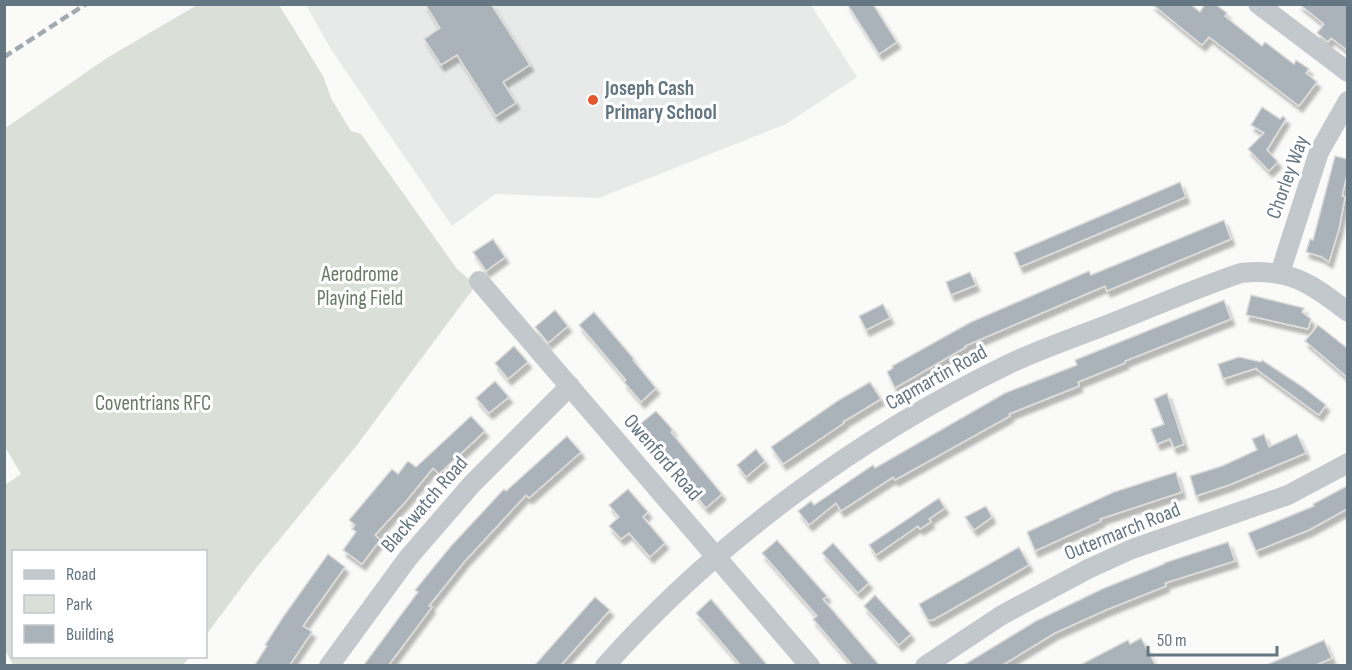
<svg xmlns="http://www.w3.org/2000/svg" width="1352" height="670" font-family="'Sofia Sans Condensed',sans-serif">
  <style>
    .built { fill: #e8e9e9 }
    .green { fill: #dadfd7 }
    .building { fill: #aab3b9; stroke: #dcdcda; stroke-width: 1.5; filter: url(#shadow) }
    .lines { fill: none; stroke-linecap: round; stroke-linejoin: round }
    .street { stroke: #c3c8cc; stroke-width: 20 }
    .rail { stroke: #a2aab0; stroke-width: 4.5; stroke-dasharray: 9 4.5; stroke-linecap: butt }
    .poi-dot { fill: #e4572e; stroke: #fff; stroke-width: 2 }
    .labels { text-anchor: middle; stroke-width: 6; stroke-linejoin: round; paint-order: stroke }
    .poi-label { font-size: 21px; font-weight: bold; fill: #657683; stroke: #fff; text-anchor: start }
    .street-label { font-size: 21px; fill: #657683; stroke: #fff }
    .park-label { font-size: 21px; fill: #687a64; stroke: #fff }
  </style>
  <defs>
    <filter id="shadow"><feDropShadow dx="3.5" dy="6" stdDeviation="1.5" flood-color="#0004"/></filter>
  </defs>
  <rect width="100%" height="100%" fill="#fafaf8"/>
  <!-- built -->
  <polygon class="built" points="306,5 811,5 857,77 786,124 599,198 495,194 452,226 332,51"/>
  <!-- green -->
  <polygon class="green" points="197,5 279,5 323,76 332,100 351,131 361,134 457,269 476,285 357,445 256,568 206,635 206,552 14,552 14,656 190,657 183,665 13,665 5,650 5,485 21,474 4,445 4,129 107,58"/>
  <!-- building -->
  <g class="building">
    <polygon points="425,4 491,4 530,65 503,82 516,103 496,116 457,55 441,65 424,39 440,28"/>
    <polygon points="847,4 873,4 897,42 879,54"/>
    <polygon points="1152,4 1190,4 1200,12 1205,4 1215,4 1227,13 1225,16 1262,46 1265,42 1294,64 1296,60 1309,69 1306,73 1317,82 1299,106 1209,37 1202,45"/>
    <polygon points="1299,4 1347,4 1347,50 1331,38 1328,42 1317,33 1324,24"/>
    <polygon points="1262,107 1280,119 1283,116 1286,119 1267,150 1278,162 1269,171 1248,149 1264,133 1251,125"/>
    <polygon points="1335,156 1347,159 1347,175 1342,196 1345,197 1339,229 1329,262 1322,257 1306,252 1310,239 1313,240"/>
    <polygon points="1180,182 1186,197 1020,267 1014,253"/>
    <polygon points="1224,220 1231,239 1107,291 1105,286 965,346 966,347 895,388 887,372 893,368 892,366 971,322 1089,271 1091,275"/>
    <polygon points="493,239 505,257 486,271 473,252"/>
    <polygon points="970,272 976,285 951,295 946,282"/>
    <polygon points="1251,295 1304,308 1302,312 1311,319 1308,329 1246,315"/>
    <polygon points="1224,300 1231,319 1125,361 1125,363 1078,382 1079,386 1009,414 1010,416 895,480 893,477 841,511 836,503 809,525 798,511 811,501 814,505 873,465 875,468 1005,393 1077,365 1075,360"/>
    <polygon points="883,304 890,318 866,330 859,316"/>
    <polygon points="555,310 568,326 548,343 535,327"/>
    <polygon points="594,312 634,359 633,360 656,388 641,402 624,382 626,380 579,325"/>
    <polygon points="1318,325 1347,348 1347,377 1305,341"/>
    <polygon points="514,346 528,362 508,379 495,363"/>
    <polygon points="1239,357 1261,362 1262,360 1303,387 1326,405 1319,415 1256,369 1257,368 1223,379 1218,364"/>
    <polygon points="495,381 509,397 489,413 476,398"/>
    <polygon points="870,382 881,399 843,422 844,423 783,464 771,447 839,400"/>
    <polygon points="1167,393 1184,444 1174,448 1170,439 1157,444 1151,429 1164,424 1154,399"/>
    <polygon points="656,411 673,430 671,432 722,494 706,508 666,459 669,457 640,424"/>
    <polygon points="471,416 485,431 439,474 433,468 407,500 375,535 380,540 362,564 343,550 356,532 352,529 355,525 349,520 392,469 398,474 408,461 416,467"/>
    <polygon points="1264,434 1269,447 1297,434 1306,453 1229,485 1196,496 1190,476 1222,466 1257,450 1252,439"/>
    <polygon points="567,436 581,452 529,498 526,495 464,562 429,606 432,607 388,666 363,666 418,592 415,590 451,546 504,489 506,491"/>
    <polygon points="756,449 765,461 746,477 737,465"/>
    <polygon points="1176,472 1182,492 1100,519 1101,521 1035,551 1027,532 1114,492"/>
    <polygon points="1347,486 1347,509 1309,530 1256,551 1248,533 1314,506 1313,504"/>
    <polygon points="628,489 648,512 643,517 665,543 650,557 629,533 621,539 609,526 619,517 609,505"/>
    <polygon points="939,498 945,508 929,519 931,522 920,529 918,526 876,555 869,545"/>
    <polygon points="986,506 992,517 974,530 965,517"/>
    <polygon points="777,540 827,596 823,599 880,666 853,666 813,619 817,616 762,553"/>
    <polygon points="1228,542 1235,561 1165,583 1166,586 1106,610 1055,633 1001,666 962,666 1036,621 1102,589 1164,564 1164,563"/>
    <polygon points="833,543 869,583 858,593 822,553"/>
    <polygon points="1019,547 1029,565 933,620 928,620 919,604"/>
    <polygon points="328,554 345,567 303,626 312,632 289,666 254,666 267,646 265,645 283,617"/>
    <polygon points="875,595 911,634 899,645 864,606"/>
    <polygon points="595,597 610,610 577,647 560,666 534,666"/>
    <polygon points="711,599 752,647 768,666 741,666 728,650 696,613"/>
    <polygon points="1141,638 1156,666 1078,666 1128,640 1130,644"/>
    <polygon points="1324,640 1332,658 1314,666 1264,666"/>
  </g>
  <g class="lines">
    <!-- street -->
    <g class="street">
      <polyline points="1258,4 1348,72"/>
      <polyline points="1280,273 1319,152 1348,101"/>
      <polyline points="479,281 810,666"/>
      <polyline points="329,666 408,558 472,484 570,386"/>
      <path d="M605 666C715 542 860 436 1009 364 1047 346 1088 333 1127 317 1165 302 1202 286 1241 273 1289 268 1311 283 1348 312"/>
      <polyline points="925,666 1002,615 1088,569 1132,549 1288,495 1348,463"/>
    </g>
    <!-- rail -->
    <polyline class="rail" points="4,57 86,4"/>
  </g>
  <!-- markers -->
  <circle class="poi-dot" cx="593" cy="100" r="6"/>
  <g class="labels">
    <!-- poi labels -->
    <g class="poi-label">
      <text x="605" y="95">Joseph Cash<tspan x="605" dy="24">Primary School</tspan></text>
    </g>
    <!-- street labels -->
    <g class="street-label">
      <text transform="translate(1287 177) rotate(-70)" y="7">Chorley Way</text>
      <text transform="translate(936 377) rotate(-29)" y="7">Capmartin Road</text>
      <text transform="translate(663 457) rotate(49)" y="7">Owenford Road</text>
      <text transform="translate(424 504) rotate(-49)" y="7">Blackwatch Road</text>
      <text transform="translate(1122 531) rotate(-22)" y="7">Outermarch Road</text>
    </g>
    <!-- park labels -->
    <g class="park-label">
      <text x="360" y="281">Aerodrome<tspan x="360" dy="24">Playing Field</tspan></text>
      <text x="153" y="410">Coventrians RFC</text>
    </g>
  </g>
  <!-- border -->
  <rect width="1352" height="670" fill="none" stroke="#657683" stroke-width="12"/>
  <!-- legend -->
  <rect x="12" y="550" width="195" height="108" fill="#ffffff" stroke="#c1c8cd" stroke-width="1.5"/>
  <rect x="24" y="570" width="30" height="9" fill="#c3c8cc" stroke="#c1c8cd" stroke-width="1.5"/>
  <text x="66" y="580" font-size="18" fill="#657683">Road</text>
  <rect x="24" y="595" width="30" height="18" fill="#dadfd7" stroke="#c1c8cd" stroke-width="1.5"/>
  <text x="66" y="610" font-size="18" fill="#657683">Park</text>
  <rect x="24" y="625" width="30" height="18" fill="#aab3b9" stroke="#c1c8cd" stroke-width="1.5"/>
  <text x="66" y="640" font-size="18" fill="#657683">Building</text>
  <!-- scale -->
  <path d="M1148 646v9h129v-9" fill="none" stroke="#657683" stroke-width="3"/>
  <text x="1157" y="646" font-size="18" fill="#657683" stroke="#ffffff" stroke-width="4.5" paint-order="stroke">50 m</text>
</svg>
